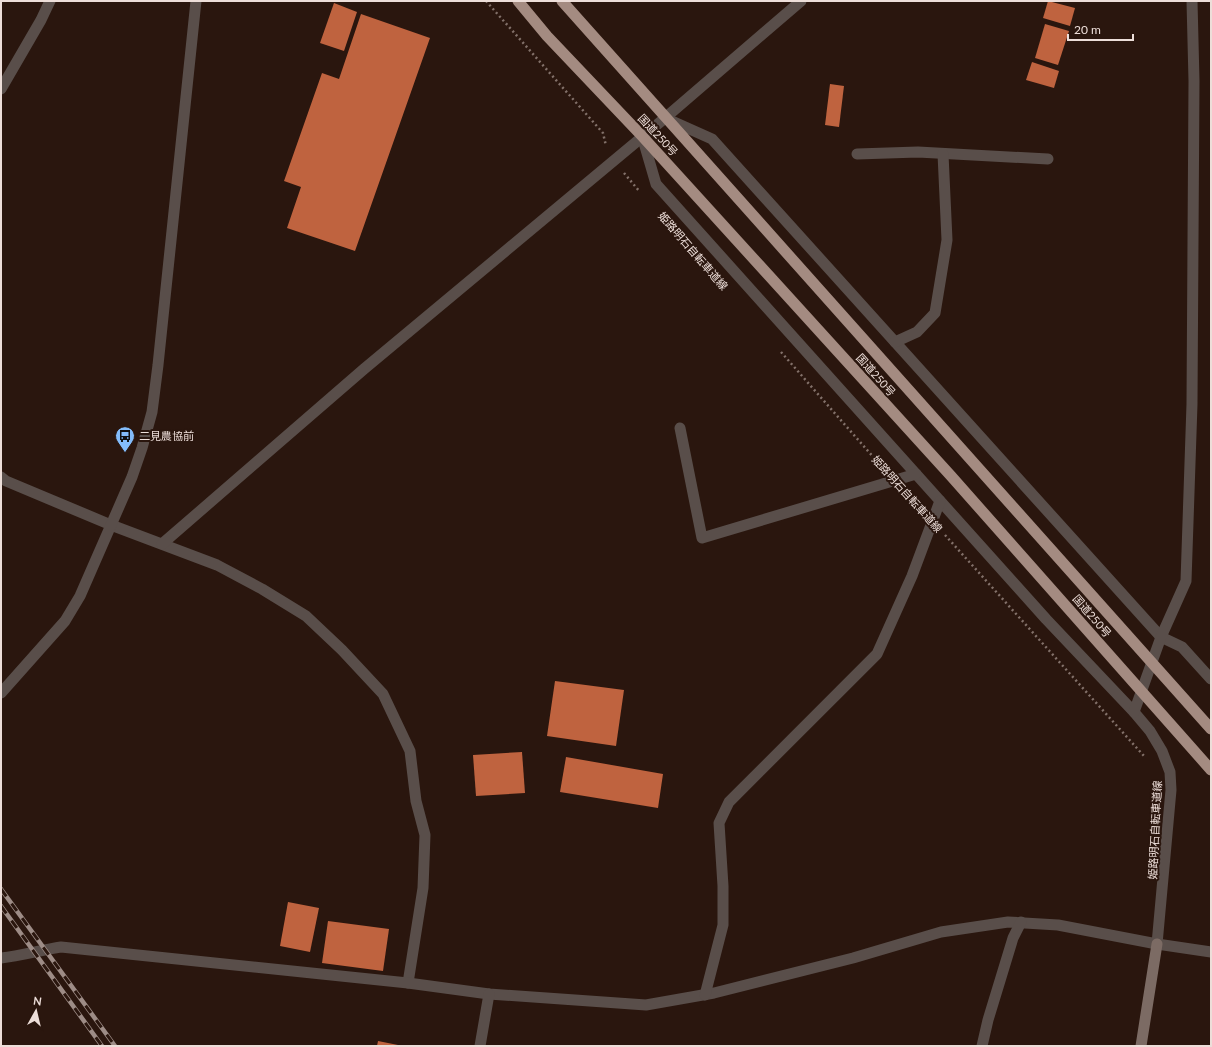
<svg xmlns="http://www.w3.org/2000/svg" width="1212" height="1047" font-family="Lato,'Noto Sans JP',sans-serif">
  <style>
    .building { fill: #bf633f }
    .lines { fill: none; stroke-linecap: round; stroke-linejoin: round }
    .path { stroke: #83716a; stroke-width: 2.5; stroke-dasharray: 2 3; stroke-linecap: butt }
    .minor { stroke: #594e4a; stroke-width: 11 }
    .tertiary { stroke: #594e4a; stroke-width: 11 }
    .secondary { stroke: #7c6b64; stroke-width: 11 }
    .trunk { stroke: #a48b81; stroke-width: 11 }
    .rail-casing { stroke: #9d8c86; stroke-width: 4.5 }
    .rail { stroke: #2a160e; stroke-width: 3; stroke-dasharray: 9; stroke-linecap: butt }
    .labels { text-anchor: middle; stroke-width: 4; stroke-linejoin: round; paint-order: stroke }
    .street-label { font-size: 11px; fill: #edded9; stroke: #2a160e }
    .poi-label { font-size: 11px; fill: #edded9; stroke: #2a160e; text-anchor: start }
  </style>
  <rect width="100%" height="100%" fill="#2a160e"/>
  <!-- building -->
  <g class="building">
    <polygon points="1048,1 1075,8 1070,26 1043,18"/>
    <polygon points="334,3 357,12 344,51 320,43"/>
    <polygon points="361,14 430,38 355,251 287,228 301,187 284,181 322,73 339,79"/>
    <polygon points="1045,24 1069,31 1058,65 1035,58"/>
    <polygon points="1032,62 1059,71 1054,88 1026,80"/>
    <polygon points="830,84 844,86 839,127 825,125"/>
    <polygon points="555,681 624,690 616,746 547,736"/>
    <polygon points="522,752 525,793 476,796 473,755"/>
    <polygon points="566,757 663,774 658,808 560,792"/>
    <polygon points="288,902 319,908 310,952 280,946"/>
    <polygon points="328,921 389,929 383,971 322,963"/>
    <polygon points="378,1041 398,1045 397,1046 377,1046"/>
  </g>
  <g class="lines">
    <!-- path -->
    <g class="path">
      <polyline points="486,1 603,133 606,146"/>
      <polyline points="624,173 640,192"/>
      <polyline points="781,352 882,467"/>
      <polyline points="907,494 920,508"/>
      <polyline points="945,535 1144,756"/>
    </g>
    <!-- minor -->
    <g class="minor">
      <polyline points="1,89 41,20 50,1"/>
      <polyline points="665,118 712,139 1161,637 1182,647 1211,679"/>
      <polyline points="642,136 656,184 1046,619 1134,712 1150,731 1162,751 1170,772 1171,790 1157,944"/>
      <polyline points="857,154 918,152 1048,159"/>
      <polyline points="895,342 917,332 935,313 947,240 943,154"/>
      <polyline points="680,428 702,538 916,474"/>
      <polyline points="1,477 6,481 111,525 217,565 262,589 306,616 342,650 383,694 410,751 416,801 425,835 423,888 408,983"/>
      <polyline points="1134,712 1161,637 1186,581 1192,404 1194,81 1192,1"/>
      <path d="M1 958C21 956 41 950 61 947L408 983 489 994 646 1005 714 993 853 958 941 932 1008 922 1058 925 1157 944 1211 952"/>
      <polyline points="705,995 723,925 723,886 719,823 729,802 877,654 912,576 940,501"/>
      <polyline points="480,1046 489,994"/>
      <polyline points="982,1046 988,1020 1013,938 1021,922"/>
    </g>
    <!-- tertiary -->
    <g class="tertiary">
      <polyline points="162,544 364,369 665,118 801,1"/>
      <polyline points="1,693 65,621 80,596 132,477 142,448 152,412 158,365 196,1"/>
    </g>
    <!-- secondary -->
    <polyline class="secondary" points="1141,1046 1157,944"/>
    <!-- trunk -->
    <g class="trunk">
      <polyline points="518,1 547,36 642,136 951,476 1211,770"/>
      <polyline points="562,1 1211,729"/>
    </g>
    <!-- rail casing -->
    <g class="rail-casing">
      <g id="rail">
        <polyline points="1,889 115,1046"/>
        <polyline points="1,906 102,1046"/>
      </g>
    </g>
    <!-- rail -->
    <use href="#rail" class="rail"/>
  </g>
  <!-- icons -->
  <defs>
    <g id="bus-pin" transform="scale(1)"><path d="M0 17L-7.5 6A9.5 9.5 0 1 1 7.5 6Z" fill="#83bcfb" stroke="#2a160e"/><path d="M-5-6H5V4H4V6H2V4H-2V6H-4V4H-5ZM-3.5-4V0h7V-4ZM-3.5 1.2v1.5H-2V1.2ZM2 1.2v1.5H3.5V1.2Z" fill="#111"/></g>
  </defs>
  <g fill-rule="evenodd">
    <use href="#bus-pin" x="125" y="436"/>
  </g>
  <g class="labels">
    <!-- street labels -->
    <g class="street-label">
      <text transform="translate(658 135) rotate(47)" y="4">国道250号</text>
      <text transform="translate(693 251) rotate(49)" y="4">姫路明石自転車道線</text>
      <text transform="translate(876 375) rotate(48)" y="4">国道250号</text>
      <text transform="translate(907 494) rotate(48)" y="4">姫路明石自転車道線</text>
      <text transform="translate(1092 616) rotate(49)" y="4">国道250号</text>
      <text transform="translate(1155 830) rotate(-87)" y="4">姫路明石自転車道線</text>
    </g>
    <!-- poi labels -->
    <g class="poi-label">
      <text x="139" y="440">二見農協前</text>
    </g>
  </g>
  <!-- border -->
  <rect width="1212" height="1047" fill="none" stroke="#edded9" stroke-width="4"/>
  <!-- north arrow -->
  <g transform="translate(36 1011) rotate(8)" stroke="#2a160e" stroke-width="3" paint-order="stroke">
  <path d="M0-3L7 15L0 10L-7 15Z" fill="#edded9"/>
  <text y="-6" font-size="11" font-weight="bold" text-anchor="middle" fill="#edded9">N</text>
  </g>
  <!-- scale -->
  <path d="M1068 34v6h65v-6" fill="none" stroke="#edded9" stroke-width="2"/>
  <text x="1074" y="34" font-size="12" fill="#edded9" stroke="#2a160e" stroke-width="3" paint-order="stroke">20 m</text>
</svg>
